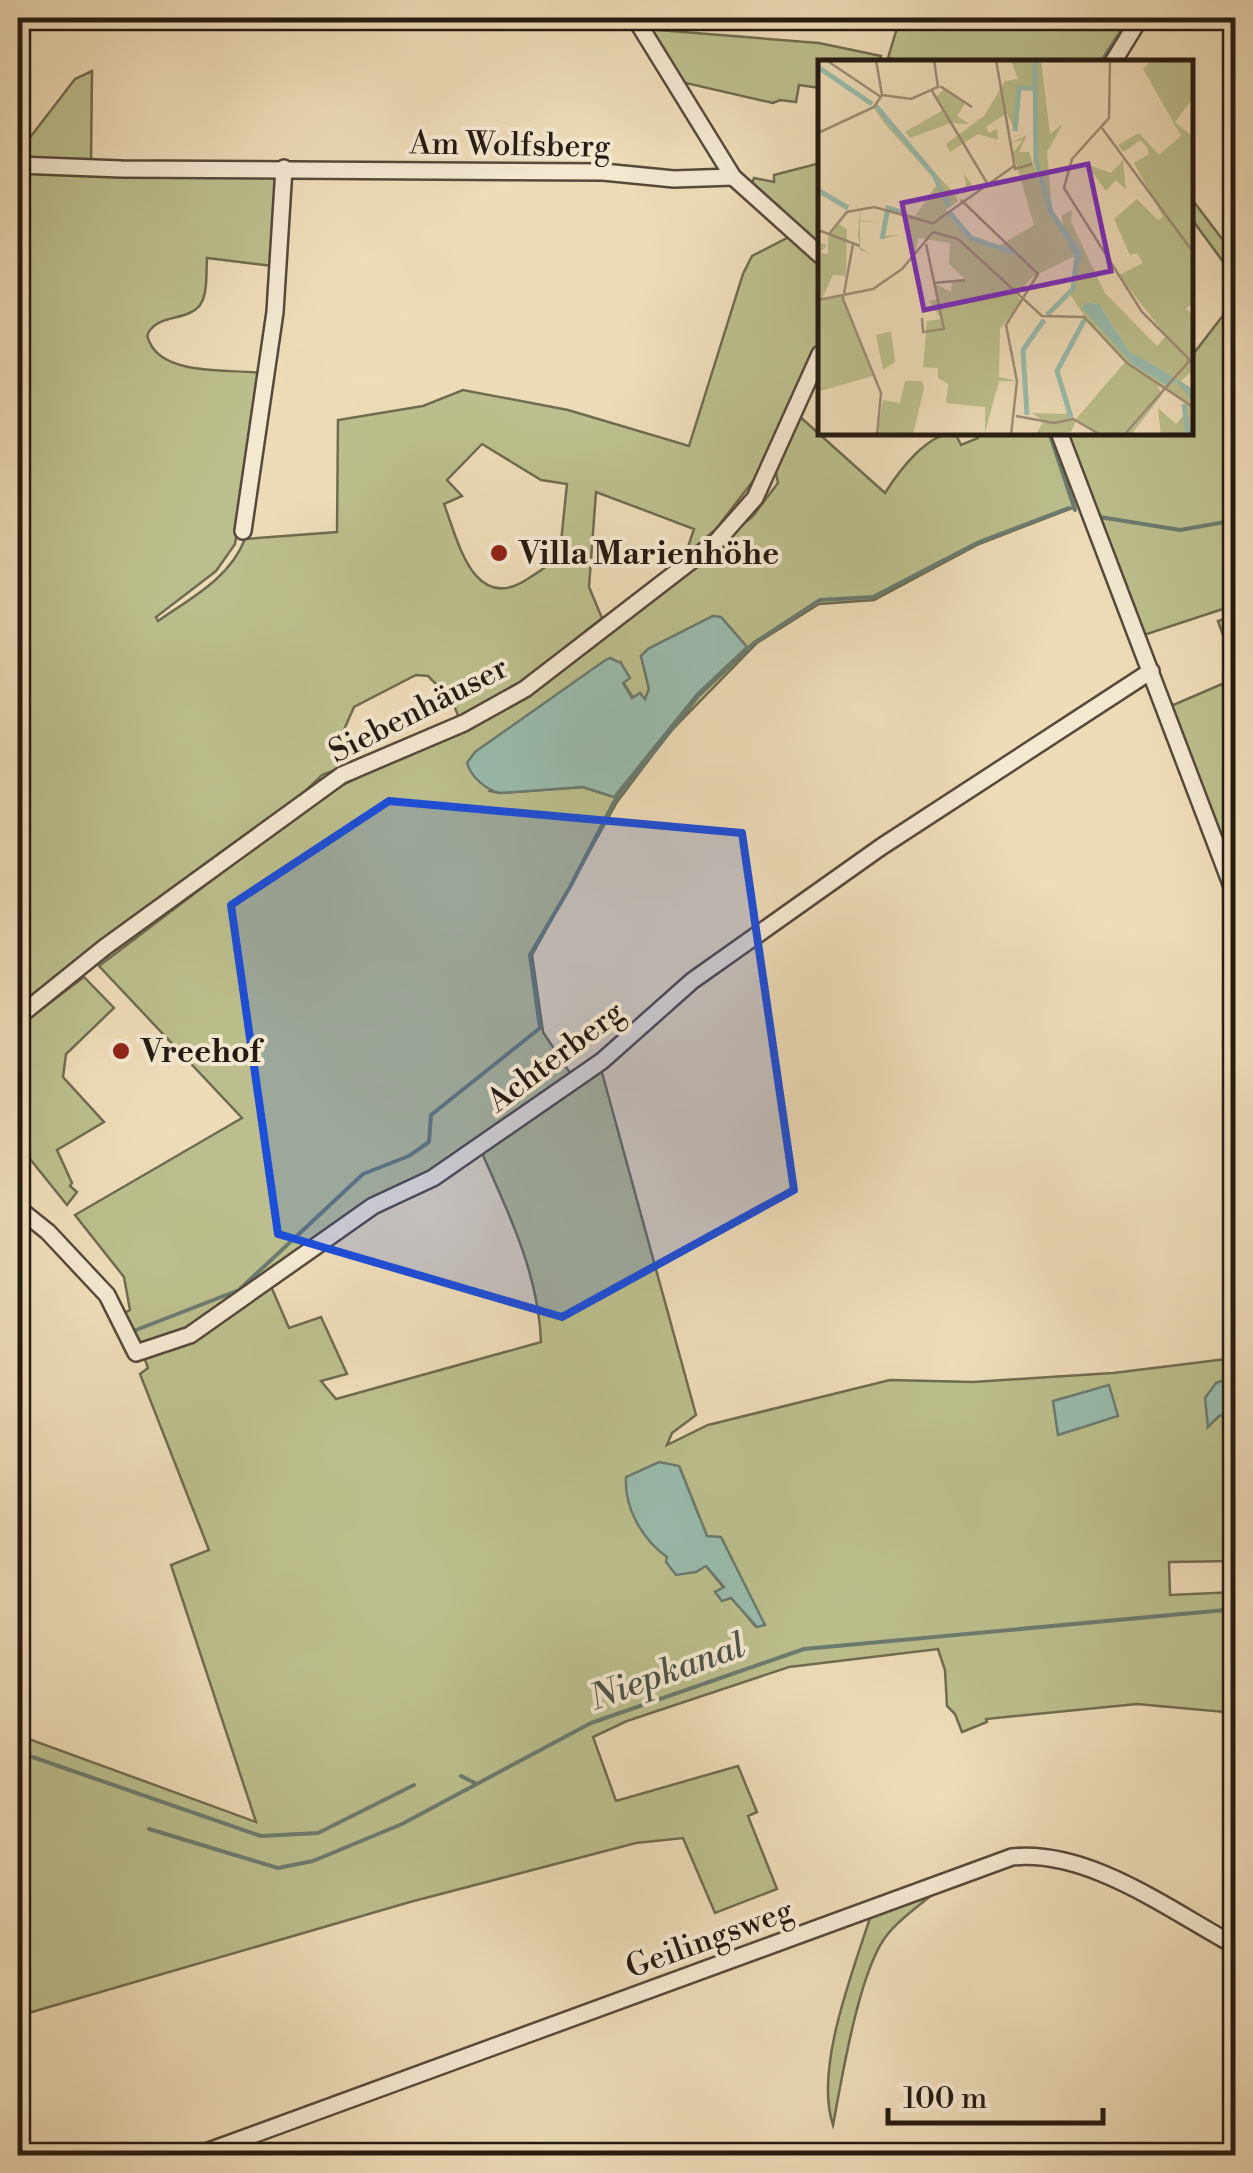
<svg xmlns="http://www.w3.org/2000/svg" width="1253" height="2173" font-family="'Libre Bodoni',serif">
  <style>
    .green { fill: #bcbf8d; stroke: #706c50; stroke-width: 2.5; fill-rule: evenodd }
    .water { fill: #99bcae; stroke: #6b7b70; stroke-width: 2.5 }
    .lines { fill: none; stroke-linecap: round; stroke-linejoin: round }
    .stream { stroke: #6b7b70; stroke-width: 4 }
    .minor-casing { stroke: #574a3c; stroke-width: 20 }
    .minor { stroke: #f4e8d1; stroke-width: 15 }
    .marked { fill: #1d4ed8; fill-opacity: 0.2; stroke: #1d4ed8; stroke-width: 8; stroke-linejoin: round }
    .poi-dot { fill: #8f2418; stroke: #f4e8d1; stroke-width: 4 }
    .labels { text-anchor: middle; stroke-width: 8; stroke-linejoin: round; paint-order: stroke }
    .street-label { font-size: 32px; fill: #251a12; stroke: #f4e8d1 }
    .poi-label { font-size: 32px; font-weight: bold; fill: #251a12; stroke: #f4e8d1; text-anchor: start }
    .water-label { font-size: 35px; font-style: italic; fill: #4e5349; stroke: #f4e8d1 }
    .inset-river { fill: none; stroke: #99bcae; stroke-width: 5 }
    .inset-road { fill: none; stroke: #9e8e76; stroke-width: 2.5 }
    .view { fill: #7b2cbf; fill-opacity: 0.15; stroke: #7b2cbf; stroke-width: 5 }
    .inset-edge { fill: none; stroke: #251a12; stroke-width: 5 }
  </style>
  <rect width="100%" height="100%" fill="#eedcb8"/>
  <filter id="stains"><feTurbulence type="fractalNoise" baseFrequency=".002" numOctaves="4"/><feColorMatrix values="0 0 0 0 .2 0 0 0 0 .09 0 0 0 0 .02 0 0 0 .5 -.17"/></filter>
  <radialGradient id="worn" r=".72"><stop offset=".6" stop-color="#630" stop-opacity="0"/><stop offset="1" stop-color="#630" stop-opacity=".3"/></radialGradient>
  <!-- green -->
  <g class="green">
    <polygon points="900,18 1059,18 1125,30 1105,62 908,62 888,58"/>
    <polygon points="646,29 819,43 881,56 879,62 820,62 820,88 799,85 796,102 780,100 773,103 677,81"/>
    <polygon points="92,71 91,162 18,160 18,147 25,144 75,79"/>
    <polygon points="820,163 820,248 751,188 754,178 774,182 774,175"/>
    <path d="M18 168 281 170 273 266 207 258C206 272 208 294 200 305 189 320 162 315 151 329 146 335 147 337 150 343 165 376 231 369 261 373L235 544 216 571 156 617 158 621C191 598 230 578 245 539L337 532 338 420 423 406 463 390 568 410 689 446 743 274 752 256 789 237 820 262V339L803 385 773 439 763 468 716 529 685 556 694 529 596 492 589 587 602 618 523 682 459 718 447 688 438 686 428 676 416 675 354 707 336 748 342 767 322 775 299 797 18 1009ZM482 444 541 480 567 484 560 552C553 564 541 570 529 578 474 616 458 541 444 504L462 496 447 480Z"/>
    <polygon points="1191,198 1235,256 1235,278 1191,218"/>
    <polygon points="1235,300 1235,605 1144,635 1066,433 1190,432 1191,357"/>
    <path d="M798 415 885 493C899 471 927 433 955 433L961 445 978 438 976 433H1050L1075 507 979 544 874 600 819 604 757 643 669 733 617 802 532 955 543 1032 572 1076 439 1166 372 1202 179 1337 136 1347 122 1314 130 1310 124 1277 75 1215 242 1118 99 966 331 790 465 729 701 560 753 516 778 483 774 463ZM713 616 746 647 697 694 614 797 583 787 500 793 490 791 621 663 623 682 633 698 640 694 645 700 649 689 641 656 648 649Z"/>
    <polygon points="1235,615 1236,615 1235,669 1218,621"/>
    <polygon points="1235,679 1235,845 1226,848 1171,706 1222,684 1224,689 1231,687 1230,681"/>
    <polygon points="84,977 114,1008 66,1054 63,1077 104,1122 57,1150 72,1183 70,1186 77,1192 67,1205 18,1144 18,1027"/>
    <path d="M601 1069 696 1415 672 1433 667 1445 708 1425 890 1380 973 1382 1050 1377 1113 1373 1235 1358V1377L1216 1383 1208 1426 1219 1416 1235 1413V1561L1169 1562 1170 1595 1235 1592V1713L1137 1704 986 1719 987 1722 962 1732 955 1714 947 1706 945 1670 938 1649 789 1667 627 1721 593 1737 616 1801 738 1766 757 1812 748 1816 777 1889 715 1913 683 1838 636 1843 410 1902 18 2016V1735L256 1822 171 1565 209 1550 140 1374 148 1368 144 1357 270 1284 289 1328 321 1317 347 1374 321 1381 336 1399 541 1342C539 1275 508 1211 481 1151ZM679 1466 707 1536 756 1627 706 1566 668 1557Z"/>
    <path d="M934 1893C919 1906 899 1919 887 1935 859 1970 842 2078 833 2125 814 2069 853 1971 871 1915Z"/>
  </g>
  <!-- water -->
  <g class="water">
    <path d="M713 616 721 617 747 647 697 694 614 797 583 787 500 793C486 790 471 777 467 763L475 752 604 661 610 658 621 663 630 678 623 683 632 698 640 693 645 699 649 689 641 656 648 649Z"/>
    <polygon points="1235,1377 1235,1413 1219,1416 1208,1427 1205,1398 1216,1383"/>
    <polygon points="1109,1385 1118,1416 1058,1435 1053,1401"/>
    <path d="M659 1462 679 1466 707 1536 721 1537 765 1625 757 1627 731 1598 722 1601 715 1592 724 1587 706 1566 696 1572 676 1575 666 1562 667 1557C642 1539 624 1508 626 1477Z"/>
  </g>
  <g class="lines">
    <!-- stream -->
    <g class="stream">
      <polyline points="1127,22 1130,18"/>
      <polyline points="1101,62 1122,30"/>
      <polyline points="1049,432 1075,510"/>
      <polyline points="1100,517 1180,530 1236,520"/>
      <polyline points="131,1332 239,1290 363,1174 409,1156 429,1142 431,1115 540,1028 530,955 570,887 614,802 699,695 754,643 820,600 873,597 979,542 1069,508"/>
      <polyline points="18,1752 261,1836 318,1833 414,1785"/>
      <polyline points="461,1776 475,1783"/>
      <polyline points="149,1829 278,1868 313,1861 402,1824 591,1723 804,1649 1236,1609"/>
    </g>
    <!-- minor casing -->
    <g class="minor-casing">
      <g id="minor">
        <polyline points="635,18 733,177 820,255"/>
        <polyline points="1113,62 1140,18"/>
        <polyline points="18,165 121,169 603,172 674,179 733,177"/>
        <polyline points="1059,432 1236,897"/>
        <polyline points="243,531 275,312 284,168"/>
        <polyline points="18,1017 105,947 342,775 464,723 525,689 717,541 755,498 820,354"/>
        <polyline points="18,1208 48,1232 107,1295 136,1353 190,1335 373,1206 433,1178 602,1061 692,981 881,847 1151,671"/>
        <path d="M195 2156 1012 1857C1089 1849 1169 1910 1236 1946"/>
      </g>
    </g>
    <!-- minor -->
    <use href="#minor" class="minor"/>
  </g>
  <!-- marked area -->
  <path class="marked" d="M389 801 742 833 794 1190 562 1317 278 1234 231 905Z"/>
  <!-- markers -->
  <g class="poi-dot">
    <circle cx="499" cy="553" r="10"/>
    <circle cx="121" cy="1051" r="10"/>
  </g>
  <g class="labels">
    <!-- street labels -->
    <g class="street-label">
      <text transform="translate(510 144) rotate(1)" y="11">Am Wolfsberg</text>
      <text transform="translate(418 709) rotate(-27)" y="11">Siebenhäuser</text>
      <text transform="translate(555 1056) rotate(-37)" y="11">Achterberg</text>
      <text transform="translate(709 1938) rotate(-20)" y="11">Geilingsweg</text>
    </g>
    <!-- poi labels -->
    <g class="poi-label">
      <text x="519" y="564">Villa Marienhöhe</text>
      <text x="141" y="1062">Vreehof</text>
    </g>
    <!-- water labels -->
    <g class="water-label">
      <text transform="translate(667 1671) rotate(-20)" y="12">Niepkanal</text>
    </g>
  </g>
  <!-- overview -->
  <g transform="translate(818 60)">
    <rect width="375" height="375" fill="#eedcb8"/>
    <path d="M193 0H223L232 74 245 64 229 92 234 151 245 168 244 155 254 150 253 162 287 233 339 286 348 276 301 215 325 203 319 193 312 195 296 159 319 139 340 160 345 157 316 103 331 94 329 87 322 80 306 92 300 85 321 73 341 95 363 76 325 9 333 0H375V38L357 62 375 77V242L368 249 375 255V310L363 321 375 329 363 324 375 341 373 375H343L340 348 358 364 369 351 366 341 339 325 344 335 313 375H284L258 361 253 372 218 375 225 361 214 353 248 354 238 311 267 257 251 233 225 256 253 229 257 196 214 217 198 235 204 241 182 269 181 317 199 321H181L167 373V347L128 343 130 324 120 318V308L105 307 109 261 123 259 111 241 119 239 116 223 133 232 134 221 148 220 131 204 132 183 100 178 97 195 88 154 70 148 64 176 82 175 63 179 70 148 97 156 120 123 66 63 55 47 136 133 148 126 146 113 157 130 137 135 140 141 128 150 148 174 179 187 216 165 195 93 205 80 193 83 209 75 201 92H211L221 121 218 29H201L197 71 189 53 168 67 171 73 179 69 180 80 160 74 132 92 128 84 166 56 187 21 200 19ZM268 242 281 244 311 291 358 321 350 326 315 305 265 248ZM268 258 308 301 258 359 247 351 239 312ZM127 28 147 44 139 56 151 64 133 63 92 78 87 72 125 50 118 37ZM305 100 308 130 298 120 288 131 268 104 293 113ZM43 149 42 160 63 163 42 161V187L52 194 42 190 40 175 42 150 32 151 21 164 29 169 28 216 15 215 4 239 24 236 55 316 2 331 0 182 9 185 2 193 10 194V177L31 151ZM73 271 77 302 65 310 58 275ZM87 321H104L106 328 95 375H59L65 340 82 343Z" fill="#bcbf8d" fill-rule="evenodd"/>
    <path d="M268 242 281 244 311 291 375 329V341L358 322 350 326 315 305 264 248Z" fill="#99bcae"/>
    <path class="inset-river" d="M217 0 218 101 233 152 261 193 260 204M0 7 54 44M58 46 116 115 131 147M197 71 201 28H219M0 130 30 148M132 153 153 178 197 193M64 179 70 148 86 153M229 255 255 229 259 195 252 183M366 344 370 375M209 355 205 290 226 260M253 357 239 311 267 259"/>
    <path class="inset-road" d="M8 0 63 37M58 0 64 35M178 0 197 109 214 104M292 0 291 58 254 99 246 128 324 252 372 300 306 375M122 26 154 47M114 31 169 123M64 35 93 39 120 27 116 0M284 68 375 192M0 73 56 47 64 35M143 140 220 214 188 265 199 321 193 375M114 164 196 106M0 170 42 186M115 172 140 179 224 256 266 257 309 303 375 347M11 174 29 152 56 147 114 163M35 184 25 239 63 333 59 375M116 223 147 220M0 240 55 229 84 209 115 172M104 258 105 272 126 269 108 184M198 356 236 363 255 359 283 375"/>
    <path class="view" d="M270 104 293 211 106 250 84 143Z"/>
    <rect width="375" height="375" class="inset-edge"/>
  </g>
  <!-- margin -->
  <rect width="1253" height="2173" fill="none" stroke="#eedcb8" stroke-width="60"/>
  <rect x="20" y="20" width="1213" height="2133" fill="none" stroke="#251a12" stroke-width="5"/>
  <rect x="30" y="30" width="1193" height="2113" fill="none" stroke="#251a12" stroke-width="2.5"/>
  <!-- scale -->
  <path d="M888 2108v15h215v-15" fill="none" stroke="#251a12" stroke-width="5"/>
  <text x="903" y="2108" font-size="30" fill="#251a12" stroke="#f4e8d1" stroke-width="8" paint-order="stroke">100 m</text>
  <rect width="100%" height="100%" filter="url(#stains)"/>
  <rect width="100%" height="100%" fill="url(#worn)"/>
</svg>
